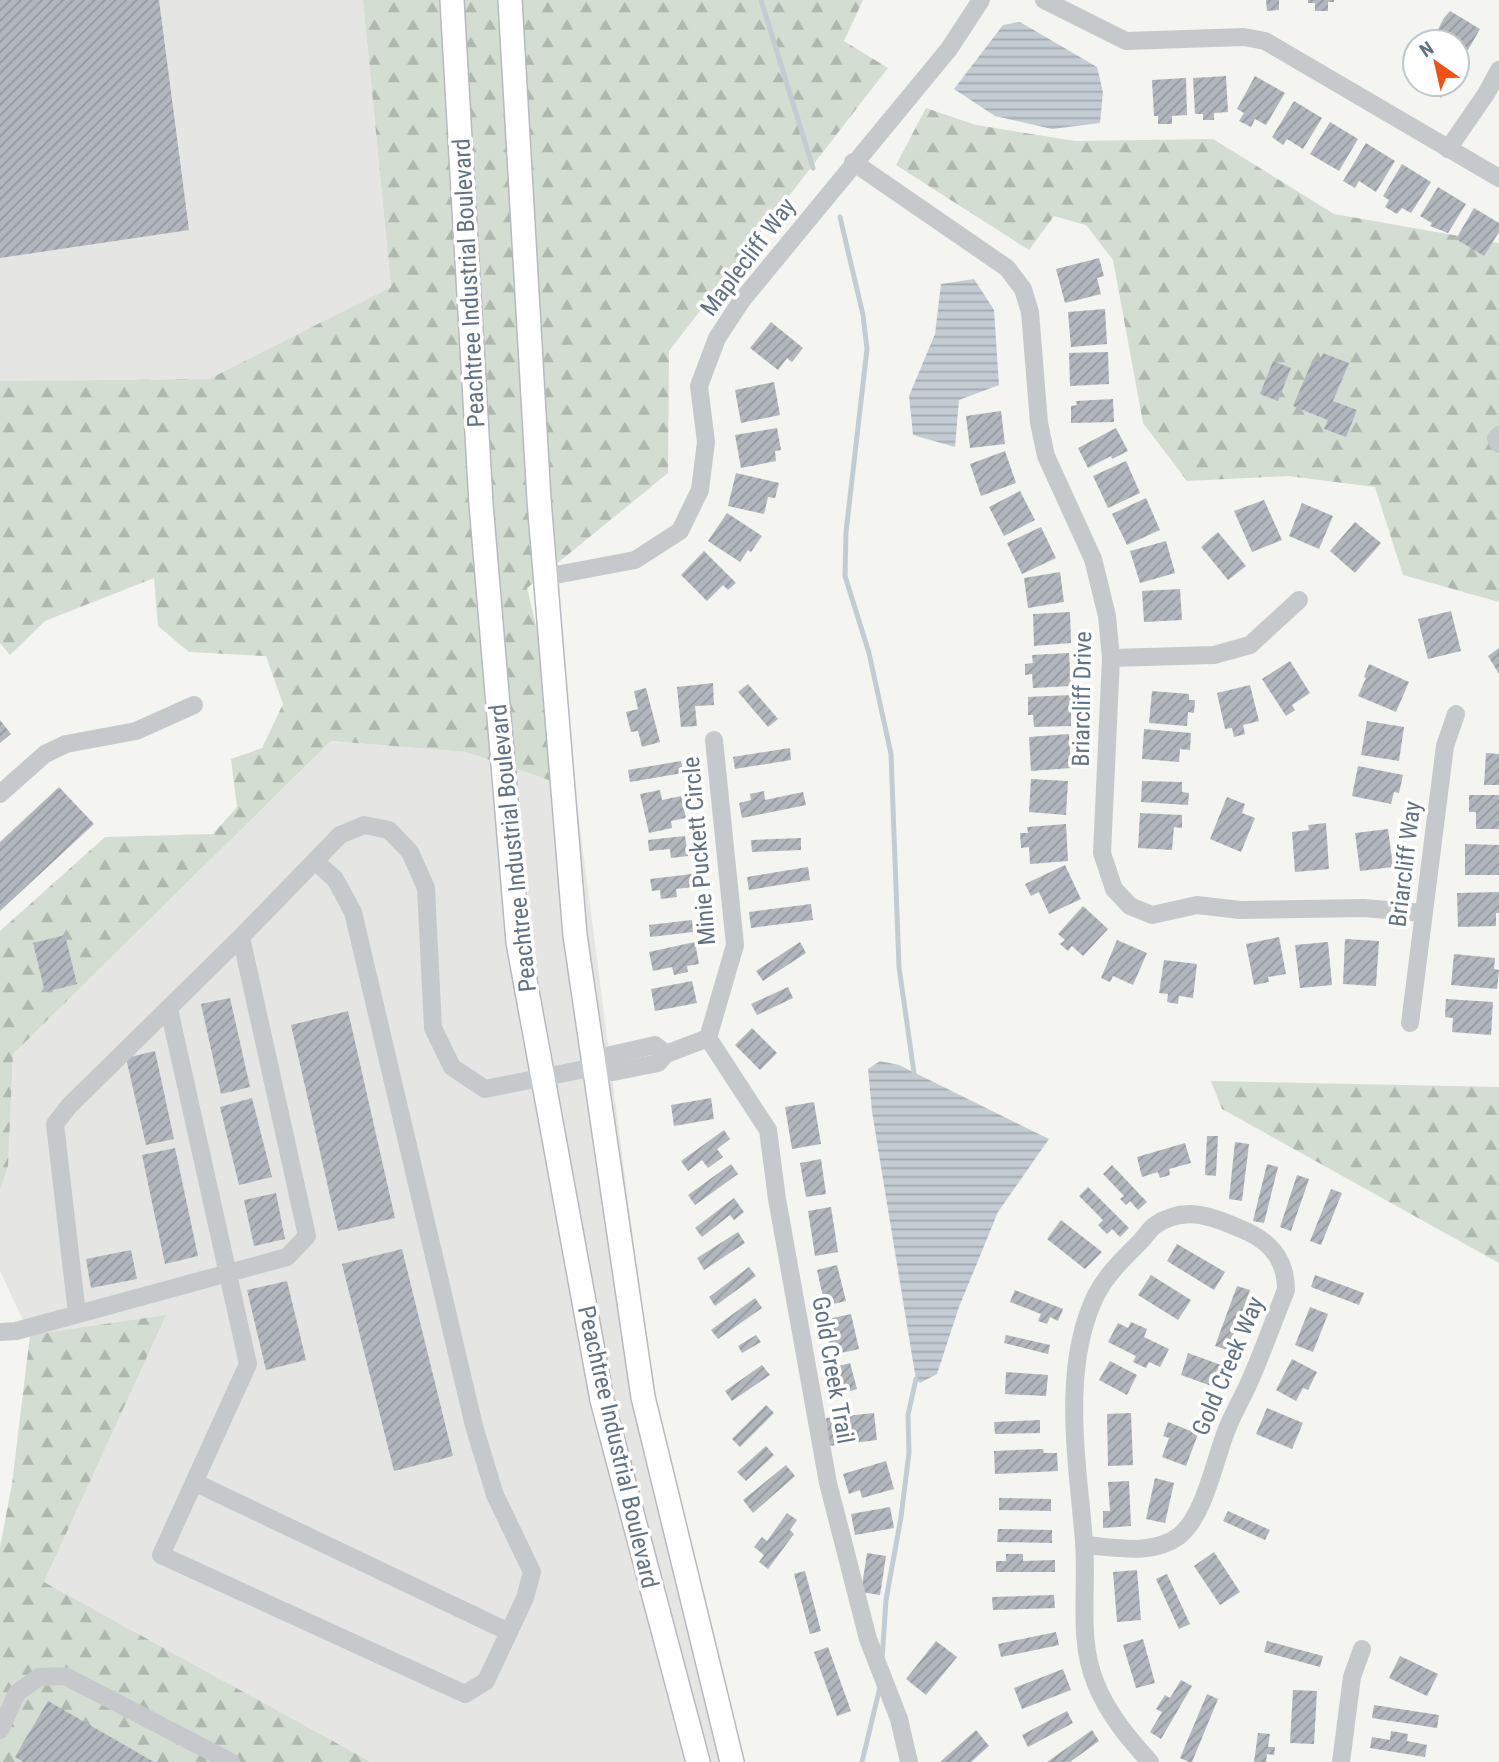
<svg xmlns="http://www.w3.org/2000/svg" width="1499" height="1762" font-family="'Roboto Condensed',sans-serif">
  <style>
    .built { fill: #e5e6e3 }
    .forest { fill: url(#forest-firs) }
    .water { fill: url(#water-rules) }
    .lines { fill: none; stroke-linecap: round; stroke-linejoin: round }
    .stream { stroke: #c3ccd2; stroke-width: 5 }
    .building { fill: url(#building-hatch) }
    .major-casing { stroke: #b6babe; stroke-width: 26 }
    .minor { stroke: #c6c9cc; stroke-width: 18 }
    .major { stroke: #fff; stroke-width: 23 }
    .labels { text-anchor: middle; stroke-width: 7; stroke-linejoin: round; paint-order: stroke }
    .street-label { font-size: 24px; fill: #617284; stroke: #fff }
  </style>
  <defs>
    <pattern id="forest-firs" width="22" height="20" patternUnits="userSpaceOnUse" patternTransform="scale(1.75)"><rect width="22" height="20" fill="#d4ddd1"/><path d="M5 1l3.5 6h-7zM16 11l3.5 6h-7z" fill="#afb8af"/></pattern>
    <pattern id="water-rules" width="6" height="5" patternUnits="userSpaceOnUse" patternTransform="scale(1.75)"><rect width="6" height="5" fill="#c3ccd2"/><path d="M0 2.5h6" fill="none" stroke="#a2aab0"/></pattern>
    <pattern id="building-hatch" width="6" height="6" patternUnits="userSpaceOnUse" patternTransform="scale(1.75)"><rect width="6" height="6" fill="#b1b7bd"/><path d="M-1 1l2-2M0 6l6-6M5 7l2-2" fill="none" stroke="#93999f"/></pattern>
  </defs>
  <rect width="100%" height="100%" fill="#f4f5f0"/>
  <!-- built -->
  <g class="built">
    <polygon points="0,0 363,0 391,287 209,379 0,381"/>
    <polygon points="331,741 466,752 575,789 644,1324 677,1547 743,1762 371,1762 44,1582 165,1316 30,1335 0,1271 0,1190 8,1166 13,1054"/>
  </g>
  <!-- forest -->
  <g class="forest">
    <polygon points="363,0 863,0 844,41 888,68 669,351 668,473 527,588 575,789 466,752 331,741 13,1054 8,1166 0,1190 0,931 105,837 213,834 237,807 231,759 262,748 283,704 266,656 189,652 158,626 154,578 45,621 10,655 0,643 0,381 209,379 391,287"/>
    <polygon points="926,108 976,125 1075,141 1213,139 1334,214 1499,243 1499,602 1403,575 1375,487 1288,476 1187,481 1143,423 1113,260 1086,225 1054,216 1029,250 896,165"/>
    <polygon points="1211,1081 1499,1087 1499,1263 1222,1109"/>
    <polygon points="166,1315 44,1582 371,1762 0,1762 0,1547 12,1484 30,1335"/>
  </g>
  <!-- water -->
  <g class="water">
    <polygon points="1020,22 1097,67 1103,92 1100,123 1052,129 995,116 954,89 1003,25"/>
    <polygon points="974,279 994,310 999,385 959,400 955,447 913,435 909,396 935,334 941,284"/>
    <polygon points="880,1061 899,1065 1049,1139 998,1212 959,1307 937,1374 920,1383 916,1379 912,1356 872,1112 868,1069"/>
  </g>
  <g class="lines">
    <!-- stream -->
    <g class="stream">
      <polyline points="761,0 813,168"/>
      <polyline points="840,217 863,315 867,349 846,532 845,576 869,653 891,754 899,967 914,1073"/>
      <polyline points="882,1660 886,1600 901,1517 909,1453 908,1415 916,1379"/>
      <polyline points="862,1762 880,1687"/>
    </g>
  </g>
  <!-- building -->
  <g class="building">
    <polygon points="0,0 159,0 189,230 0,258"/>
    <polygon points="1266,0 1279,0 1279,10 1267,11"/>
    <polygon points="1308,0 1334,0 1334,2 1328,2 1328,11 1315,11 1315,3 1308,3"/>
    <polygon points="1450,11 1480,29 1464,57 1457,53 1457,42 1438,42 1433,39 1444,18"/>
    <polygon points="1226,76 1228,112 1214,113 1214,120 1203,120 1203,114 1195,114 1193,78"/>
    <polygon points="1255,76 1285,93 1266,125 1255,119 1251,127 1239,121 1244,113 1237,109"/>
    <polygon points="1186,78 1187,115 1172,116 1172,124 1158,124 1158,116 1154,116 1152,80"/>
    <polygon points="1418,84 1450,84 1441,98"/>
    <polygon points="1294,101 1322,118 1303,149 1287,139 1283,145 1272,137"/>
    <polygon points="1330,122 1358,139 1339,171 1310,154"/>
    <polygon points="1366,143 1395,161 1376,192 1359,181 1355,188 1343,181"/>
    <polygon points="1402,164 1431,182 1411,213 1402,208 1397,214 1385,207 1389,200 1383,196"/>
    <polygon points="1438,187 1466,204 1448,233 1430,226 1432,223 1420,216"/>
    <polygon points="1474,208 1499,223 1499,232 1484,256 1456,239"/>
    <polygon points="1099,258 1104,276 1097,278 1101,294 1065,303 1056,269"/>
    <polygon points="1105,309 1107,344 1071,347 1068,312"/>
    <polygon points="771,322 803,348 792,362 787,358 778,370 750,348"/>
    <polygon points="1108,352 1109,384 1070,386 1069,353"/>
    <polygon points="1323,353 1349,363 1333,401 1357,410 1346,437 1324,429 1328,420 1293,406 1313,359 1319,362"/>
    <polygon points="1273,361 1291,368 1278,401 1260,394"/>
    <polygon points="774,382 780,415 741,423 735,390"/>
    <polygon points="1113,399 1114,422 1071,423 1071,406 1077,405 1076,401"/>
    <polygon points="1001,411 1005,444 970,448 966,416"/>
    <polygon points="777,428 781,450 775,451 776,461 741,468 735,435"/>
    <polygon points="1116,428 1128,451 1112,459 1111,456 1088,468 1078,448"/>
    <polygon points="1005,451 1016,483 981,496 970,464"/>
    <polygon points="1126,461 1140,493 1108,508 1093,476"/>
    <polygon points="736,473 779,483 775,498 768,497 764,514 728,506"/>
    <polygon points="1020,491 1035,520 1004,536 989,507"/>
    <polygon points="1146,498 1160,530 1127,545 1112,514"/>
    <polygon points="1264,500 1282,540 1252,552 1234,511"/>
    <polygon points="1302,503 1333,516 1319,549 1289,536"/>
    <polygon points="727,513 762,536 751,552 748,550 740,562 708,541"/>
    <polygon points="1355,522 1381,543 1355,573 1330,551"/>
    <polygon points="1041,527 1056,558 1022,574 1007,543"/>
    <polygon points="1218,532 1246,566 1228,580 1201,547"/>
    <polygon points="1166,541 1175,573 1140,583 1130,551"/>
    <polygon points="704,551 736,583 728,590 723,585 707,601 681,575"/>
    <polygon points="1060,572 1064,602 1028,608 1024,578"/>
    <polygon points="1180,589 1182,620 1144,622 1142,591"/>
    <polygon points="1451,611 1461,651 1428,659 1418,619"/>
    <polygon points="1070,612 1071,643 1034,646 1033,614"/>
    <polygon points="1499,648 1499,674 1488,656"/>
    <polygon points="1069,653 1071,686 1033,688 1032,674 1025,675 1025,664 1033,663 1032,655"/>
    <polygon points="1290,661 1310,693 1292,705 1295,710 1286,716 1262,679"/>
    <polygon points="1369,664 1409,682 1396,712 1358,696 1366,678 1364,677"/>
    <polygon points="713,683 714,705 695,706 697,726 681,727 677,687"/>
    <polygon points="748,684 778,719 768,727 738,692"/>
    <polygon points="1250,685 1259,721 1243,725 1245,734 1234,737 1232,728 1225,729 1217,693"/>
    <polygon points="646,688 660,742 642,747 638,731 631,732 626,712 638,709 634,691"/>
    <polygon points="1152,691 1189,694 1189,700 1195,700 1194,713 1188,712 1187,726 1149,723"/>
    <polygon points="1071,695 1071,726 1034,727 1033,715 1028,715 1028,697"/>
    <polygon points="0,720 11,734 0,743"/>
    <polygon points="1367,721 1404,727 1399,761 1361,755"/>
    <polygon points="1144,729 1191,733 1190,750 1180,749 1179,762 1142,759"/>
    <polygon points="1069,734 1071,768 1031,771 1029,737"/>
    <polygon points="790,748 791,760 735,769 733,757"/>
    <polygon points="1486,753 1499,754 1499,785 1484,785"/>
    <polygon points="681,761 683,773 630,782 628,770"/>
    <polygon points="1358,766 1403,775 1399,793 1394,792 1391,804 1352,796"/>
    <polygon points="1031,779 1068,781 1066,815 1029,812"/>
    <polygon points="1142,781 1182,782 1182,792 1189,793 1188,805 1141,802"/>
    <polygon points="59,787 94,824 0,911 0,842"/>
    <polygon points="660,790 662,800 681,796 686,818 671,821 672,828 649,833 640,794"/>
    <polygon points="764,791 765,800 803,792 806,805 742,818 739,803 751,800 750,794"/>
    <polygon points="1469,795 1499,795 1499,829 1476,829 1476,812 1469,812"/>
    <polygon points="1227,797 1245,804 1242,813 1255,818 1241,852 1210,839"/>
    <polygon points="1140,813 1182,815 1182,828 1174,827 1172,850 1138,848"/>
    <polygon points="1326,823 1329,869 1295,872 1292,832 1309,830 1308,825"/>
    <polygon points="1066,824 1068,861 1030,864 1029,847 1021,848 1020,833 1028,833 1027,827"/>
    <polygon points="1388,829 1393,867 1360,871 1355,833"/>
    <polygon points="685,836 688,856 671,858 670,849 649,851 648,840"/>
    <polygon points="801,838 801,850 752,852 751,840"/>
    <polygon points="1465,844 1499,845 1499,875 1465,875"/>
    <polygon points="1065,865 1081,899 1049,914 1039,892 1031,896 1025,884"/>
    <polygon points="808,867 810,880 749,890 747,877"/>
    <polygon points="692,874 693,887 676,889 677,897 661,899 660,890 652,891 650,879"/>
    <polygon points="1499,892 1499,913 1496,913 1496,926 1458,927 1457,893"/>
    <polygon points="811,904 813,920 751,928 749,912"/>
    <polygon points="1083,906 1108,929 1083,956 1072,946 1068,951 1060,944 1065,940 1058,934"/>
    <polygon points="692,920 693,932 650,937 649,925"/>
    <polygon points="65,935 77,984 45,992 33,943"/>
    <polygon points="1279,937 1286,974 1268,977 1269,982 1254,985 1246,944"/>
    <polygon points="1345,939 1379,941 1376,986 1343,984"/>
    <polygon points="1117,940 1147,953 1133,985 1113,976 1110,982 1101,978"/>
    <polygon points="695,942 699,964 687,966 688,972 674,975 672,967 653,971 649,952"/>
    <polygon points="800,942 806,953 763,981 756,971"/>
    <polygon points="1328,942 1332,985 1300,988 1295,945"/>
    <polygon points="1454,954 1495,958 1494,969 1499,970 1497,989 1451,985"/>
    <polygon points="1164,960 1197,964 1193,998 1179,996 1178,1004 1167,1002 1168,994 1159,993"/>
    <polygon points="692,981 697,1003 655,1011 651,989"/>
    <polygon points="788,987 793,998 757,1015 751,1004"/>
    <polygon points="230,998 250,1087 221,1094 201,1004"/>
    <polygon points="1446,999 1493,1002 1491,1035 1452,1032 1453,1018 1445,1017"/>
    <polygon points="348,1011 395,1218 338,1231 291,1025"/>
    <polygon points="752,1028 777,1053 760,1070 735,1045"/>
    <polygon points="155,1051 174,1139 146,1145 126,1058"/>
    <polygon points="252,1098 272,1177 239,1185 220,1107"/>
    <polygon points="711,1098 714,1119 674,1126 671,1105"/>
    <polygon points="814,1102 821,1144 792,1149 785,1107"/>
    <polygon points="724,1130 730,1139 717,1149 723,1157 708,1168 702,1160 688,1171 681,1161"/>
    <polygon points="1207,1136 1218,1136 1216,1176 1205,1175"/>
    <polygon points="1235,1142 1249,1144 1242,1201 1229,1199"/>
    <polygon points="1185,1143 1191,1163 1169,1169 1170,1175 1160,1178 1158,1172 1142,1177 1137,1157"/>
    <polygon points="175,1148 198,1256 165,1264 142,1155"/>
    <polygon points="821,1159 826,1194 806,1197 800,1163"/>
    <polygon points="731,1164 738,1174 695,1205 688,1195"/>
    <polygon points="1267,1164 1278,1167 1264,1223 1253,1221"/>
    <polygon points="1112,1165 1147,1202 1138,1210 1130,1201 1126,1205 1120,1199 1124,1196 1103,1174"/>
    <polygon points="1297,1175 1309,1179 1291,1231 1280,1227"/>
    <polygon points="1088,1187 1129,1228 1120,1237 1112,1229 1107,1234 1098,1225 1103,1220 1079,1196"/>
    <polygon points="1331,1189 1342,1193 1321,1245 1310,1241"/>
    <polygon points="276,1193 285,1239 254,1246 244,1200"/>
    <polygon points="734,1198 744,1212 734,1220 730,1215 702,1237 695,1228"/>
    <polygon points="831,1207 838,1252 815,1256 808,1211"/>
    <polygon points="1061,1220 1102,1252 1085,1269 1047,1239"/>
    <polygon points="738,1232 745,1243 704,1270 697,1258"/>
    <polygon points="1177,1244 1225,1272 1214,1290 1167,1261"/>
    <polygon points="402,1249 453,1456 394,1471 342,1264"/>
    <polygon points="131,1250 137,1279 91,1288 86,1259"/>
    <polygon points="837,1265 846,1301 825,1306 817,1270"/>
    <polygon points="749,1267 756,1276 715,1306 709,1297"/>
    <polygon points="1151,1275 1191,1300 1178,1320 1138,1295"/>
    <polygon points="1315,1275 1364,1293 1359,1305 1311,1287"/>
    <polygon points="287,1281 306,1360 266,1370 247,1290"/>
    <polygon points="1237,1286 1250,1290 1228,1350 1215,1346"/>
    <polygon points="1015,1290 1063,1309 1058,1321 1050,1317 1047,1324 1038,1321 1041,1314 1010,1302"/>
    <polygon points="755,1298 762,1308 718,1339 711,1330"/>
    <polygon points="1310,1307 1328,1314 1313,1352 1295,1345"/>
    <polygon points="851,1314 859,1349 832,1355 824,1320"/>
    <polygon points="1131,1322 1147,1329 1144,1337 1169,1349 1160,1367 1149,1362 1146,1368 1133,1362 1136,1356 1108,1342 1118,1323 1128,1328"/>
    <polygon points="756,1335 761,1342 742,1353 738,1346"/>
    <polygon points="1006,1335 1050,1345 1048,1354 1004,1343"/>
    <polygon points="1188,1353 1221,1365 1214,1387 1181,1375"/>
    <polygon points="1292,1359 1317,1372 1308,1390 1303,1388 1296,1401 1276,1390"/>
    <polygon points="1110,1361 1137,1375 1127,1395 1099,1380"/>
    <polygon points="850,1363 857,1389 838,1395 831,1368"/>
    <polygon points="762,1365 770,1375 732,1401 725,1391"/>
    <polygon points="1006,1372 1048,1375 1046,1396 1005,1394"/>
    <polygon points="766,1405 774,1413 740,1447 732,1439"/>
    <polygon points="1267,1408 1303,1423 1292,1449 1256,1434"/>
    <polygon points="874,1413 877,1440 829,1446 826,1418"/>
    <polygon points="1131,1413 1133,1465 1108,1466 1107,1414"/>
    <polygon points="1040,1420 1040,1433 995,1434 994,1422"/>
    <polygon points="1168,1422 1198,1434 1186,1466 1162,1457 1169,1438 1163,1436"/>
    <polygon points="766,1446 774,1455 746,1481 737,1472"/>
    <polygon points="1043,1449 1044,1453 1057,1453 1058,1471 995,1474 994,1451"/>
    <polygon points="886,1461 894,1489 862,1498 860,1490 849,1494 843,1474"/>
    <polygon points="786,1465 795,1476 753,1513 743,1500"/>
    <polygon points="1155,1478 1174,1483 1165,1523 1146,1519"/>
    <polygon points="1129,1481 1131,1526 1103,1528 1103,1511 1110,1511 1108,1482"/>
    <polygon points="999,1498 1051,1499 1051,1511 999,1510"/>
    <polygon points="890,1507 894,1528 855,1535 851,1514"/>
    <polygon points="1228,1511 1270,1530 1265,1540 1223,1521"/>
    <polygon points="787,1513 797,1520 790,1530 794,1534 768,1569 759,1562 764,1555 754,1547 762,1537 767,1541"/>
    <polygon points="998,1529 1052,1530 1052,1543 997,1542"/>
    <polygon points="1214,1552 1240,1592 1220,1605 1194,1566"/>
    <polygon points="867,1553 886,1556 880,1595 861,1592"/>
    <polygon points="1006,1554 1023,1554 1023,1561 1055,1560 1055,1572 996,1572 996,1561 1006,1561"/>
    <polygon points="1137,1570 1141,1620 1117,1622 1113,1572"/>
    <polygon points="805,1571 821,1631 810,1634 794,1574"/>
    <polygon points="1167,1574 1190,1624 1179,1629 1156,1579"/>
    <polygon points="1054,1595 1055,1608 993,1610 992,1597"/>
    <polygon points="1056,1632 1059,1645 1001,1657 998,1644"/>
    <polygon points="1143,1639 1155,1683 1136,1688 1123,1645"/>
    <polygon points="936,1641 957,1657 926,1695 906,1679"/>
    <polygon points="1267,1641 1323,1656 1320,1667 1264,1652"/>
    <polygon points="828,1647 851,1711 837,1716 814,1652"/>
    <polygon points="1400,1656 1438,1674 1427,1696 1389,1678"/>
    <polygon points="1063,1669 1071,1690 1022,1709 1014,1688"/>
    <polygon points="1181,1680 1192,1686 1161,1739 1150,1732 1162,1712 1156,1709 1165,1695 1170,1698"/>
    <polygon points="1293,1690 1317,1691 1314,1744 1290,1743"/>
    <polygon points="1207,1694 1218,1699 1192,1762 1189,1762 1180,1758"/>
    <polygon points="48,1701 154,1762 23,1762 15,1757"/>
    <polygon points="1374,1705 1439,1715 1437,1728 1372,1718"/>
    <polygon points="1067,1711 1073,1723 1028,1747 1022,1735"/>
    <polygon points="976,1730 989,1746 971,1762 940,1762"/>
    <polygon points="1092,1730 1099,1741 1070,1762 1047,1762"/>
    <polygon points="1391,1731 1408,1734 1407,1741 1427,1745 1425,1757 1370,1748 1372,1737 1390,1740"/>
    <polygon points="1258,1733 1270,1734 1268,1747 1275,1747 1274,1755 1267,1754 1266,1762 1254,1762"/>
  </g>
  <g class="lines">
    <!-- major casing -->
    <g class="major-casing">
      <g id="major">
        <polyline points="452,0 481,504 518,942 602,1400 698,1762"/>
        <polyline points="510,0 539,500 575,935 643,1397 732,1762"/>
      </g>
    </g>
    <!-- minor -->
    <g class="minor">
      <polyline points="1044,0 1126,41 1244,37 1265,41 1499,178"/>
      <polyline points="1448,149 1486,94 1499,70"/>
      <polyline points="853,162 1007,268 1023,289 1030,312 1039,423 1046,456 1093,559 1107,616 1111,658 1102,853 1114,889 1130,906 1152,915 1197,905 1240,910 1364,908 1423,913"/>
      <polyline points="1499,435 1496,438 1499,444"/>
      <polyline points="545,577 635,560 680,531 700,490 706,442 699,386 717,338 742,300 949,49 981,0"/>
      <polyline points="1111,658 1214,655 1250,645 1299,600"/>
      <polyline points="0,794 45,754 66,744 136,731 194,705"/>
      <polyline points="169,1009 248,1364 161,1555 465,1694 486,1681 525,1598 532,1572 495,1495 474,1426 353,912 335,879 315,861"/>
      <polyline points="1410,1023 1445,746 1456,714"/>
      <polyline points="708,1038 768,1130 777,1199 828,1483 868,1639 899,1719 909,1762"/>
      <polyline points="708,1038 735,945 714,740"/>
      <polyline points="600,1066 604,1057 611,1055 655,1045 666,1054"/>
      <polyline points="77,1314 55,1124 69,1106 241,937 340,835 364,825 389,830 410,852 426,888 433,1028 452,1067 485,1089 600,1066 608,1072 613,1072 658,1063 666,1054 708,1038"/>
      <polyline points="0,1332 16,1331 287,1257 307,1236 241,937"/>
      <polyline points="194,1482 509,1632"/>
      <path d="M1084 1545C1115 1547 1152 1556 1179 1536 1205 1515 1214 1461 1227 1429 1233 1414 1241 1400 1248 1385 1262 1354 1273 1322 1286 1290 1286 1262 1273 1244 1248 1232 1216 1218 1186 1203 1154 1226 1148 1231 1145 1237 1140 1242 1123 1259 1107 1274 1096 1295 1060 1369 1078 1464 1084 1542 1088 1589 1077 1639 1096 1684 1108 1714 1129 1739 1150 1762"/>
      <polyline points="0,1730 17,1693 39,1677 65,1676 231,1762"/>
      <polyline points="1341,1762 1352,1677 1362,1649"/>
    </g>
    <!-- major -->
    <use href="#major" class="major"/>
  </g>
  <g class="labels">
    <!-- street labels -->
    <g class="street-label">
      <text transform="translate(748 257) rotate(-53)" y="8">Maplecliff Way</text>
      <text transform="translate(469 283) rotate(-93)" y="8">Peachtree Industrial Boulevard</text>
      <text transform="translate(1082 699) rotate(-89)" y="8">Briarcliff Drive</text>
      <text transform="translate(513 848) rotate(-96)" y="8">Peachtree Industrial Boulevard</text>
      <text transform="translate(699 851) rotate(-95)" y="8">Minie Puckett Circle</text>
      <text transform="translate(1405 864) rotate(-83)" y="8">Briarcliff Way</text>
      <text transform="translate(1228 1366) rotate(-67)" y="8">Gold Creek Way</text>
      <text transform="translate(833 1370) rotate(80)" y="8">Gold Creek Trail</text>
      <text transform="translate(618 1447) rotate(77)" y="8">Peachtree Industrial Boulevard</text>
    </g>
  </g>
  <!-- north arrow -->
  <g transform="translate(1436 63) rotate(326)"><circle r="33" fill="#ffffff" stroke="#c0c7ce" stroke-width="2"/>
  <path d="M0-5L12 26L0 18L-12 26Z" fill="#f35111"/>
  <text y="-10" font-size="19" font-weight="bold" text-anchor="middle" fill="#617284">N</text>
  </g>
</svg>
